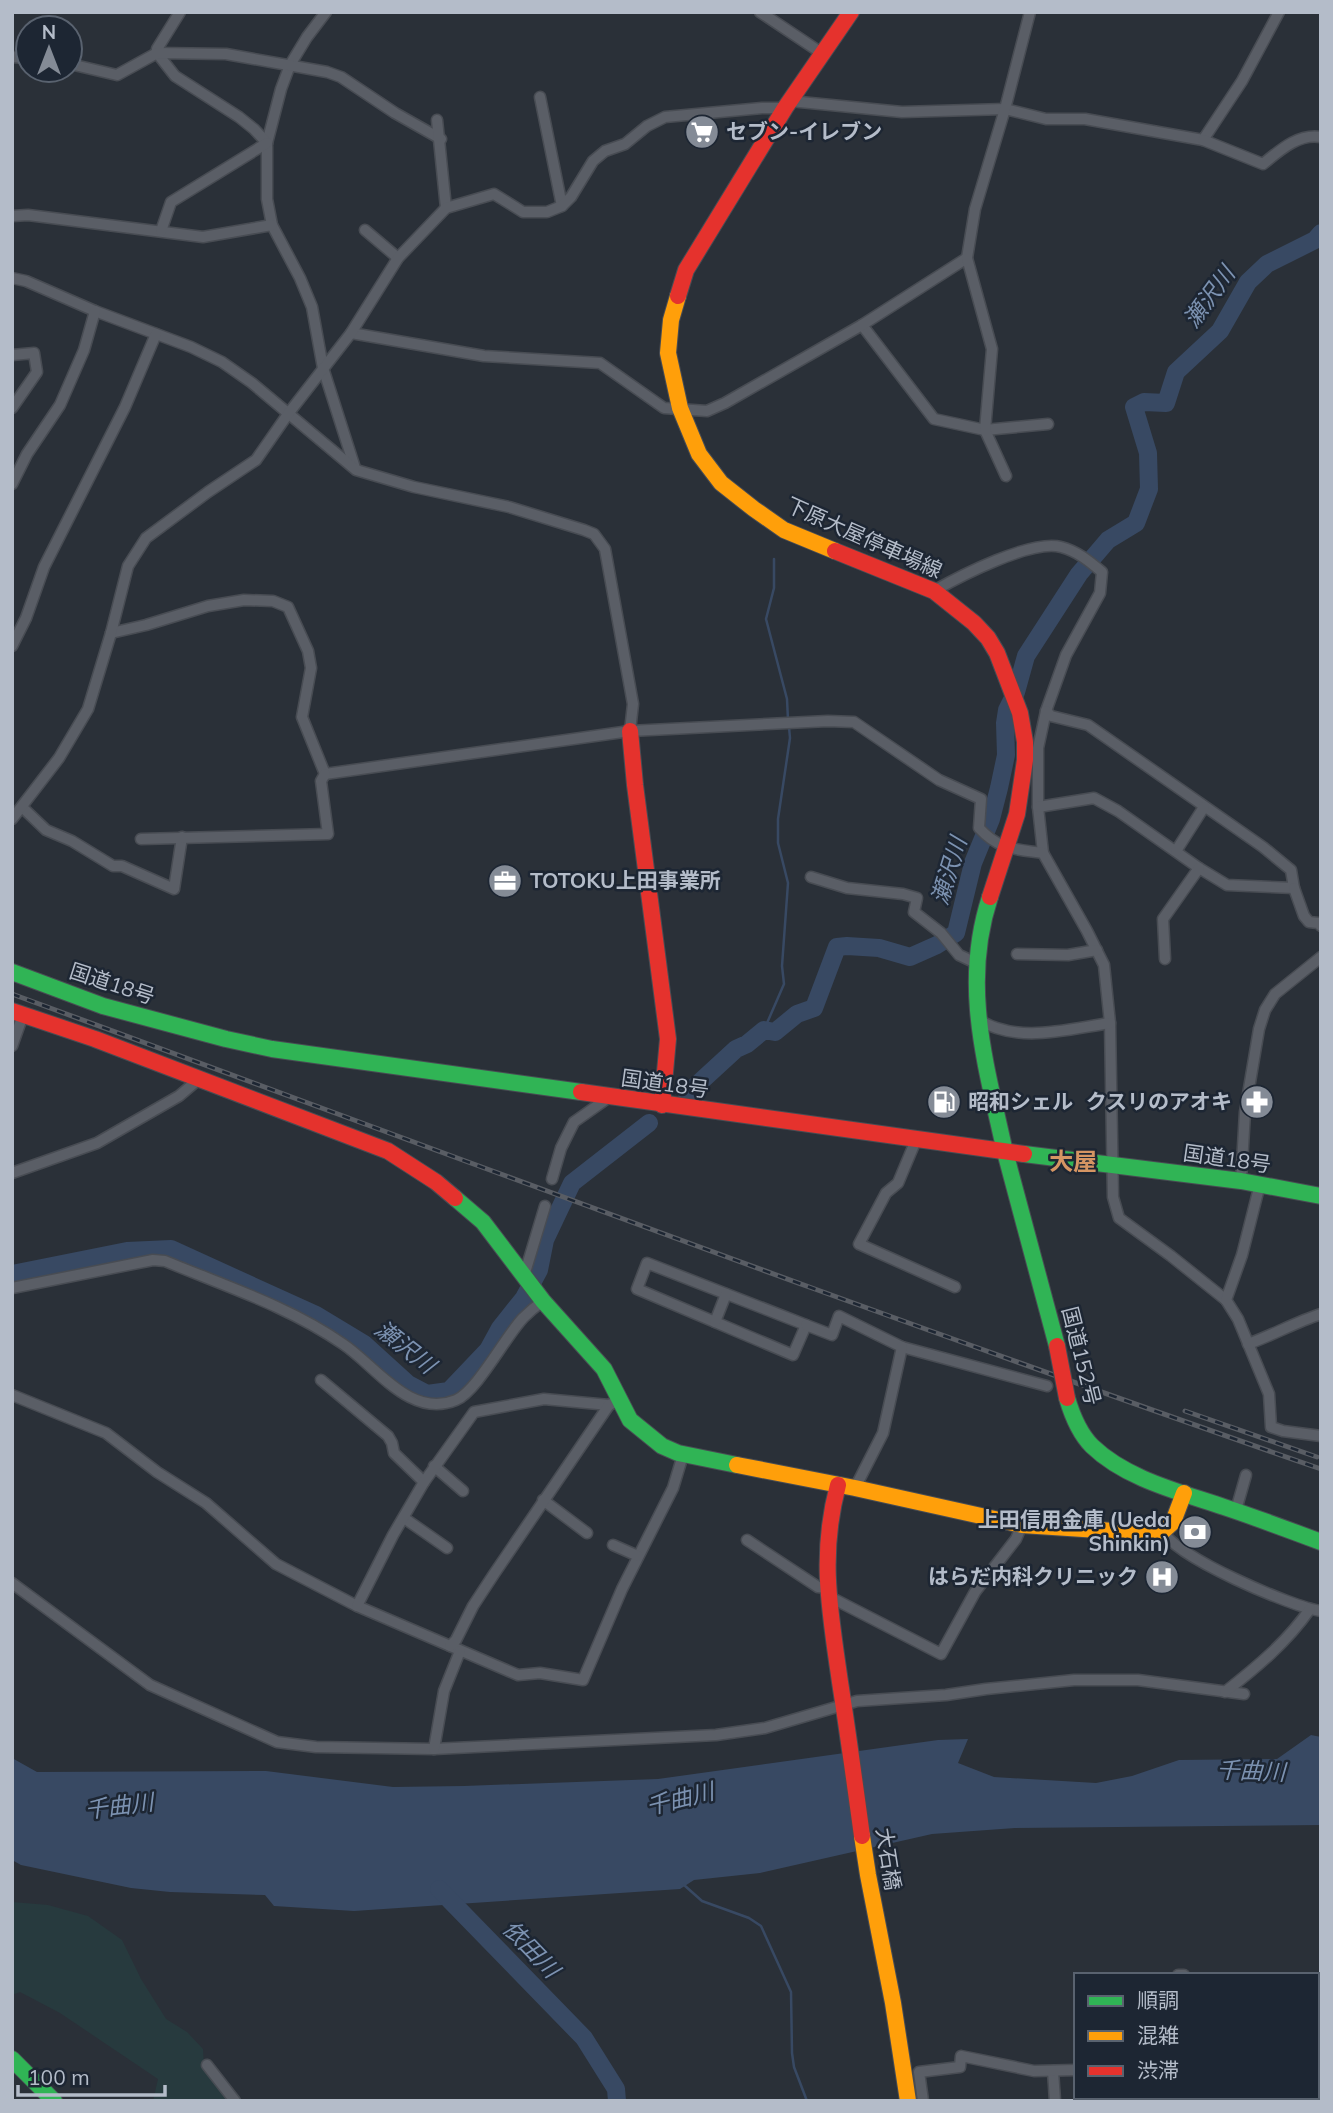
<svg xmlns="http://www.w3.org/2000/svg" width="1333" height="2113" font-family="Mulish,'Noto Sans JP',sans-serif">
  <style>
    .green { fill: #273a3e }
    .water { fill: #384963 }
    .lines { fill: none; stroke-linecap: round; stroke-linejoin: round }
    .stream { stroke: #384963; stroke-width: 2.5 }
    .river { stroke: #384963; stroke-width: 18 }
    .street-casing { stroke: #484c53; stroke-width: 13 }
    .fast-casing { stroke: #484c53; stroke-width: 18 }
    .slow-casing { stroke: #484c53; stroke-width: 18 }
    .jam-casing { stroke: #484c53; stroke-width: 18 }
    .street { stroke: #5a5e66; stroke-width: 10 }
    .fast { stroke: #30b455; stroke-width: 16 }
    .slow { stroke: #ff9f0a; stroke-width: 16 }
    .jam { stroke: #e5322d; stroke-width: 16 }
    .rail-casing { stroke: #595d64; stroke-width: 5 }
    .rail { stroke: #1d2633; stroke-width: 2.5; stroke-dasharray: 8; stroke-linecap: butt }
    .jam-bridge-casing { stroke: #474c53; stroke-width: 18; stroke-linecap: butt }
    .jam-bridge { stroke: #e5322d; stroke-width: 16 }
    .labels { text-anchor: middle; stroke-width: 5; stroke-linejoin: round; paint-order: stroke }
    .poi-label { font-size: 21px; font-weight: bold; fill: #b4bcc9; stroke: #1d2633; text-anchor: start }
    .street-label { font-size: 21px; fill: #b4bcc9; stroke: #1d2633 }
    .water-label { font-size: 23px; font-style: italic; fill: #7c92b1; stroke: #1d2633 }
    .quarter-label { font-size: 24px; font-weight: bold; fill: #d59563; stroke: #1d2633 }
  </style>
  <rect width="100%" height="100%" fill="#2a3038"/>
  <!-- green -->
  <polygon class="green" points="12,1902 48,1905 88,1916 122,1940 141,1979 166,2019 187,2032 203,2049 204,2067 229,2101 153,2101 158,2079 60,2013 20,1992 12,1995"/>
  <!-- water -->
  <polygon class="water" points="1311,1735 1321,1737 1321,1825 1015,1828 932,1834 760,1873 694,1880 680,1889 354,1911 274,1906 265,1895 170,1892 131,1888 21,1865 12,1860 12,1758 37,1772 266,1771 393,1787 464,1786 658,1779 938,1740 968,1739 958,1763 994,1777 1096,1783 1132,1776 1179,1760 1277,1759"/>
  <g class="lines">
    <!-- stream -->
    <g class="stream">
      <polyline points="774,559 774,588 766,619 787,699 788,720"/>
      <polyline points="764,1030 784,984 782,966 788,883 778,843 778,819 790,738 789,727"/>
      <polyline points="684,1885 702,1901 749,1918 761,1926 791,1992 792,2053 794,2067 807,2101"/>
    </g>
    <!-- river -->
    <g class="river">
      <polyline points="687,1094 736,1049 747,1044 764,1030 775,1032 797,1014 814,1008 837,947 847,946 879,948 910,957 937,945 956,933 973,863 991,819 999,788 1006,755 1005,723 1007,710 1016,692 1026,656 1079,574 1108,540 1136,523 1149,489 1148,453 1134,407 1144,402 1166,403 1176,372 1220,331 1248,282 1267,264 1315,240 1321,233"/>
      <polyline points="12,1274 127,1251 171,1249 316,1315 364,1344 408,1384 427,1394 449,1391 488,1350 500,1328 524,1298 539,1270 545,1240 572,1183 649,1123"/>
      <polyline points="439,1889 584,2038 616,2089 617,2101"/>
    </g>
    <!-- street casing -->
    <g class="street-casing">
      <g id="street">
        <polyline points="326,12 307,37 290,65 281,89 267,143 267,199 272,225 300,278 312,307 323,368 355,468"/>
        <polyline points="760,12 823,54"/>
        <polyline points="157,53 175,76 239,117 254,129 267,143"/>
        <polyline points="157,53 157,49 180,12"/>
        <polyline points="12,57 28,58"/>
        <polyline points="70,64 117,75 157,53 226,54 327,72 341,77 395,113 441,139"/>
        <polyline points="540,97 562,206"/>
        <polyline points="790,101 902,112 1005,109 1046,119 1085,119 1203,140 1242,81 1279,12"/>
        <polyline points="437,120 446,208"/>
        <path d="M1203 140 1263 164C1279 151 1298 133 1321 137"/>
        <polyline points="12,216 28,215 203,237 272,225"/>
        <polyline points="365,230 398,258"/>
        <polyline points="161,231 171,202 267,143"/>
        <polyline points="12,278 26,281 95,311 191,347 222,362 252,383 356,470 414,487 509,507 584,530 594,534 605,549 633,704 630,731"/>
        <polyline points="862,325 934,419 985,430 1048,424"/>
        <polyline points="351,333 484,356 600,363 664,408 707,411 725,403 862,325 967,258"/>
        <polyline points="12,355 34,353 37,372 12,408"/>
        <polyline points="1006,476 985,430 992,349 967,258 975,209 1005,109 1030,12"/>
        <polyline points="12,484 27,454 60,405 84,350 95,311"/>
        <path d="M934 591C960 576 1032 539 1061 547 1077 551 1089 561 1102 572L1100 593 1066 655 1046 711 1038 748V807L1043 853"/>
        <path d="M111 633 146 625 208 606 244 600 273 601 288 607 308 651 311 668 302 717 325 774 630 731 828 721 854 722 939 780 981 799 979 828C999 850 1015 849 1043 853L1087 931 1104 965 1110 1023 1113 1197 1119 1218 1171 1256 1226 1300"/>
        <polyline points="12,646 26,618 44,567 125,407 156,334"/>
        <polyline points="1038,807 1094,798 1118,811 1199,868 1227,885 1294,888 1291,870 1263,847 1088,725 1051,716 1046,711"/>
        <polyline points="23,808 46,830 72,841 113,866 122,866 174,889 182,837"/>
        <polyline points="12,819 59,758 88,709 111,633 128,566 146,538 208,492 256,460 288,414 351,333 398,258 446,208 494,194 523,212 547,212 562,206 571,197 593,161 605,151 625,144 647,126 665,117 762,108 785,108"/>
        <polyline points="141,839 328,834 321,781 325,774"/>
        <polyline points="1176,851 1204,807"/>
        <polyline points="811,877 847,888 903,894 917,898 914,912 941,933 959,955 976,963"/>
        <polyline points="1294,888 1304,916 1309,922 1318,923 1321,926"/>
        <polyline points="1017,954 1068,955 1097,950"/>
        <polyline points="1165,959 1163,919 1199,868"/>
        <path d="M979 1020C1018 1044 1068 1029 1110 1023"/>
        <polyline points="12,1046 23,1015"/>
        <polyline points="916,1140 898,1183 886,1193 859,1244 955,1287"/>
        <polyline points="12,1173 97,1143 179,1096 199,1079"/>
        <polyline points="552,1179 561,1148 574,1122 608,1098"/>
        <polyline points="1241,1181 1245,1112 1259,1029 1265,1010 1275,994 1321,957"/>
        <polyline points="1260,1184 1242,1255 1226,1300 1238,1319 1269,1394 1271,1427 1283,1431 1321,1436"/>
        <polygon points="647,1263 806,1325 793,1355 637,1289"/>
        <polyline points="524,1276 545,1206"/>
        <path d="M12 1288 153 1260 165 1261C225 1286 290 1307 343 1344 376 1366 410 1419 456 1400 477 1391 505 1337 523 1318 529 1312 536 1306 543 1301"/>
        <polyline points="715,1322 726,1294"/>
        <polyline points="806,1325 832,1335 839,1316 902,1347 1047,1386"/>
        <path d="M1248 1344C1273 1335 1296 1322 1321 1314"/>
        <polyline points="321,1380 388,1436 392,1443 394,1453 424,1482"/>
        <polyline points="12,1395 106,1433 157,1472 206,1503 276,1564 357,1606 518,1675 540,1673 583,1680 622,1589 673,1488 683,1455"/>
        <polyline points="434,1466 463,1491"/>
        <polyline points="855,1488 883,1433 902,1347"/>
        <polyline points="543,1500 587,1533"/>
        <polyline points="1236,1510 1246,1475"/>
        <polyline points="404,1518 447,1548"/>
        <path d="M1163 1531C1175 1557 1292 1607 1321 1611"/>
        <polyline points="747,1540 818,1587 827,1588"/>
        <polyline points="613,1545 638,1556"/>
        <polyline points="12,1583 150,1685 277,1742 316,1747 434,1749 716,1735 765,1728 857,1701 946,1695 986,1689 1074,1680 1138,1680 1244,1694"/>
        <polyline points="828,1596 941,1654 975,1592 1016,1539 1022,1525"/>
        <polyline points="357,1606 393,1535 424,1482 474,1412 544,1399 609,1405 620,1400"/>
        <polyline points="450,1646 456,1640 473,1606 494,1574 609,1405"/>
        <path d="M1225 1692C1257 1667 1287 1642 1310 1609"/>
        <polyline points="434,1749 444,1691 460,1651"/>
        <polyline points="1178,1975 1184,1975"/>
        <polyline points="207,2065 235,2101"/>
        <polyline points="1053,2071 1055,2101"/>
        <polyline points="923,2101 919,2072 960,2067 961,2056 1034,2071 1076,2070"/>
        <polyline points="1244,2101 1244,2097"/>
      </g>
    </g>
    <!-- fast casing -->
    <g class="fast-casing">
      <g id="fast">
        <path d="M990 897C961 985 986 1065 1005 1152"/>
        <polyline points="12,972 103,1006 226,1039 272,1049 581,1092"/>
        <polyline points="1005,1152 1057,1346"/>
        <polyline points="1024,1154 1241,1181 1321,1196"/>
        <polyline points="455,1198 483,1222 543,1301 604,1369 630,1420 662,1446 678,1453 737,1465"/>
        <path d="M1067 1398C1072 1415 1079 1433 1092 1446 1126 1479 1180 1492 1224 1507 1257 1518 1289 1530 1321 1542"/>
        <polyline points="12,2059 54,2101"/>
      </g>
    </g>
    <!-- slow casing -->
    <g class="slow-casing">
      <g id="slow">
        <polyline points="678,296 671,320 668,353 680,408 699,454 721,483 754,509 784,530 835,551"/>
        <polyline points="737,1465 855,1488 1022,1525 1114,1531 1163,1531 1173,1522 1184,1493"/>
        <polyline points="862,1836 868,1875 893,2003 908,2101"/>
        <polyline points="1317,2095 1321,2088"/>
      </g>
    </g>
    <!-- jam casing -->
    <g class="jam-casing">
      <g id="jam">
        <polyline points="678,296 686,270 785,108 851,12"/>
        <polyline points="835,551 934,591 974,623 988,638 997,653 1020,713 1025,742 1025,760 1017,814 990,897"/>
        <polyline points="630,731 635,785 668,1039 662,1105"/>
        <polyline points="12,1011 95,1039 388,1151 436,1182 455,1198"/>
        <polyline points="581,1092 1024,1154"/>
        <path d="M838 1485C819 1555 830 1612 840 1682 848 1733 855 1785 862 1836"/>
      </g>
    </g>
    <!-- street -->
    <use href="#street" class="street"/>
    <!-- fast -->
    <use href="#fast" class="fast"/>
    <!-- slow -->
    <use href="#slow" class="slow"/>
    <!-- jam -->
    <use href="#jam" class="jam"/>
    <!-- rail casing -->
    <g class="rail-casing">
      <g id="rail">
        <path d="M12 994C448 1154 882 1317 1321 1469"/>
        <polyline points="1185,1411 1317,1457"/>
      </g>
    </g>
    <!-- rail -->
    <use href="#rail" class="rail"/>
    <!-- jam-bridge casing -->
    <g class="jam-bridge-casing">
      <polyline id="jam-bridge" points="1057,1346 1067,1398"/>
    </g>
    <!-- jam-bridge -->
    <use href="#jam-bridge" class="jam-bridge"/>
  </g>
  <!-- icons -->
  <defs>
    <g id="supermarket-disc" transform="scale(1.75)"><circle r="9.5" fill="#848b96" stroke="#1d2633"/><path d="M-6-5.5h2.5l.6 2H6L4.5 2H-2.5L-4.4-4H-6ZM-1.5 3.2a1.3 1.3 0 1 0 .1 0ZM3 3.2a1.3 1.3 0 1 0 .1 0Z" fill="#fff"/></g>
    <g id="office-disc" transform="scale(1.75)"><circle r="9.5" fill="#848b96" stroke="#1d2633"/><path d="M-6-3h4V-5.5h4V-3h4V5H-6ZM-1-4.5V-3h2v-1.5ZM-6 0V1H6V0Z" fill="#fff"/></g>
    <g id="fuel-disc" transform="scale(1.75)"><circle r="9.5" fill="#848b96" stroke="#1d2633"/><path d="M-5.5-6h7V0h2V4h1.3V-2.5L3-4.5l.8-.8L6-3V5H2.5V1h-1V6h-7ZM-4.2-4.7v3.2H.2V-4.7Z" fill="#fff"/></g>
    <g id="pharmacy-disc" transform="scale(1.75)"><circle r="9.5" fill="#848b96" stroke="#1d2633"/><path d="M-2-6h4v4h4v4h-4v4h-4v-4h-4v-4h4Z" fill="#fff"/></g>
    <g id="bank-disc" transform="scale(1.75)"><circle r="9.5" fill="#848b96" stroke="#1d2633"/><path d="M-6-4H6V4H-6ZM0-2.3a2.3 2.3 0 1 0 0 4.6a2.3 2.3 0 1 0 0-4.6Z" fill="#fff"/></g>
    <g id="hospital-disc" transform="scale(1.75)"><circle r="9.5" fill="#848b96" stroke="#1d2633"/><path d="M-5-5h3v3.5h4V-5h3V5h-3V1.5h-4V5h-3Z" fill="#fff"/></g>
  </defs>
  <g fill-rule="evenodd">
    <use href="#supermarket-disc" x="702" y="132"/>
    <use href="#office-disc" x="505" y="881"/>
    <use href="#fuel-disc" x="944" y="1102"/>
    <use href="#pharmacy-disc" x="1257" y="1102"/>
    <use href="#bank-disc" x="1195" y="1532"/>
    <use href="#hospital-disc" x="1162" y="1577"/>
  </g>
  <g class="labels">
    <!-- poi labels -->
    <g class="poi-label">
      <text x="726" y="139">セブン-イレブン</text>
      <text x="530" y="888">TOTOKU上田事業所</text>
      <text x="968" y="1109">昭和シェル</text>
      <text x="1232" y="1109" text-anchor="end">クスリのアオキ</text>
      <text x="1170" y="1527" text-anchor="end">上田信用金庫 (Ueda<tspan x="1170" dy="24">Shinkin)</tspan></text>
      <text x="1138" y="1584" text-anchor="end">はらだ内科クリニック</text>
    </g>
    <!-- street labels -->
    <g class="street-label">
      <text transform="translate(864 538) rotate(24)" y="7">下原大屋停車場線</text>
      <text transform="translate(112 984) rotate(18)" y="7">国道18号</text>
      <text transform="translate(665 1084) rotate(8)" y="7">国道18号</text>
      <text transform="translate(1227 1159) rotate(8)" y="7">国道18号</text>
      <text transform="translate(1081 1356) rotate(76)" y="7">国道152号</text>
      <text transform="translate(888 1859) rotate(81)" y="7">大石橋</text>
    </g>
    <!-- water labels -->
    <g class="water-label">
      <text transform="translate(1209 297) rotate(-54)" y="8">瀬沢川</text>
      <text transform="translate(949 871) rotate(-73)" y="8">瀬沢川</text>
      <text transform="translate(405 1347) rotate(38)" y="8">瀬沢川</text>
      <text transform="translate(1251 1771) rotate(2)" y="8">千曲川</text>
      <text transform="translate(680 1799) rotate(-14)" y="8">千曲川</text>
      <text transform="translate(119 1806) rotate(-7)" y="8">千曲川</text>
      <text transform="translate(531 1949) rotate(46)" y="8">依田川</text>
    </g>
    <!-- quarter labels -->
    <g class="quarter-label">
      <text x="1073" y="1170">大屋</text>
    </g>
  </g>
  <!-- border -->
  <rect width="1333" height="2113" fill="none" stroke="#b4bcc9" stroke-width="28"/>
  <!-- legend -->
  <rect x="1074" y="1973" width="245" height="126" fill="#1d2633" stroke="#59626f" stroke-width="2"/>
  <rect x="1088" y="1996" width="35" height="10" fill="#30b455" stroke="#59626f" stroke-width="2"/>
  <text x="1137" y="2008" font-size="21" fill="#b4bcc9">順調</text>
  <rect x="1088" y="2031" width="35" height="10" fill="#ff9f0a" stroke="#59626f" stroke-width="2"/>
  <text x="1137" y="2043" font-size="21" fill="#b4bcc9">混雑</text>
  <rect x="1088" y="2066" width="35" height="10" fill="#e5322d" stroke="#59626f" stroke-width="2"/>
  <text x="1137" y="2078" font-size="21" fill="#b4bcc9">渋滞</text>
  <!-- north arrow -->
  <g transform="translate(49 49)"><circle r="33" fill="#1d2633" stroke="#59626f" stroke-width="2"/>
  <path d="M0-5L12 26L0 18L-12 26Z" fill="#848b96"/>
  <text y="-10" font-size="19" font-weight="bold" text-anchor="middle" fill="#b4bcc9">N</text>
  </g>
  <!-- scale -->
  <path d="M18 2085v10h147v-10" fill="none" stroke="#b4bcc9" stroke-width="3.5"/>
  <text x="28" y="2085" font-size="21" fill="#b4bcc9" stroke="#1d2633" stroke-width="5" paint-order="stroke">100 m</text>
</svg>
